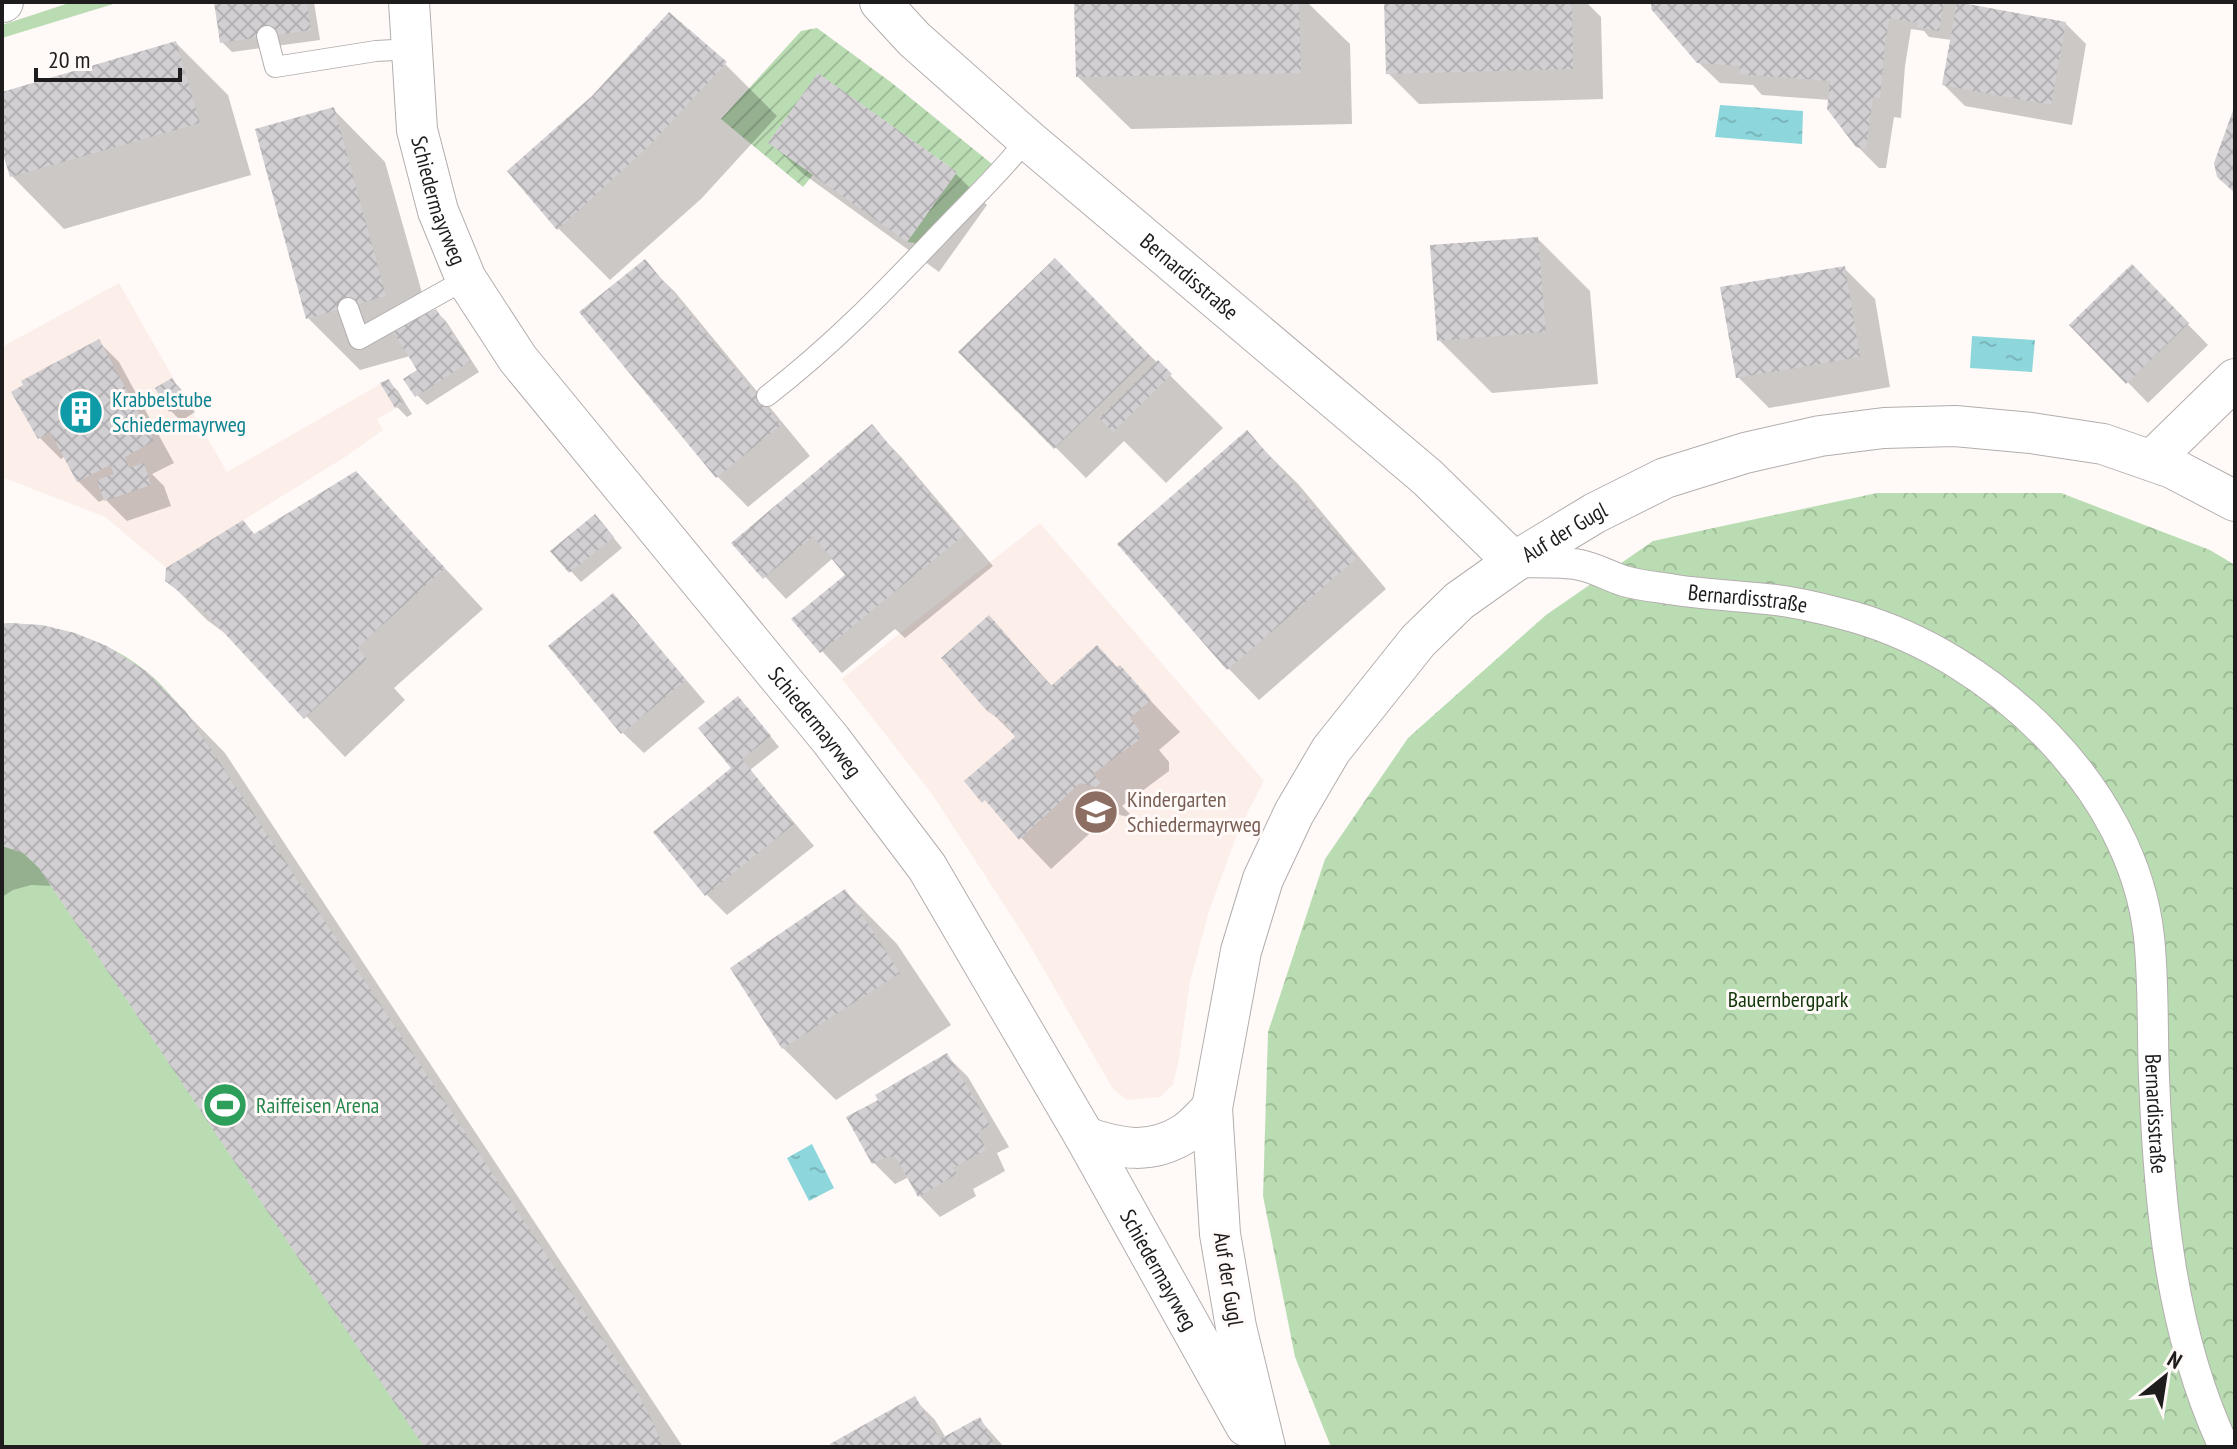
<svg xmlns="http://www.w3.org/2000/svg" width="2237" height="1449" font-family="'PT Sans Narrow',sans-serif">
  <style>
    .built { fill: #fceee9 }
    .grass { fill: #badcb3 }
    .park { fill: url(#park-crowns) }
    .garden { fill: url(#garden-furrows) }
    .water { fill: url(#water-ripples) }
    .shadow { fill: #0003 }
    .building { fill: url(#building-cross-hatch) }
    .lines { fill: none; stroke-linecap: round; stroke-linejoin: round }
    .service-casing { stroke: #b3aead; stroke-width: 22 }
    .pedestrian-casing { stroke: #b3aead; stroke-width: 32 }
    .minor-casing { stroke: #b3aead; stroke-width: 42 }
    .service { stroke: #fff; stroke-width: 20 }
    .pedestrian { stroke: #fff; stroke-width: 30 }
    .minor { stroke: #fff; stroke-width: 40 }
    .labels { text-anchor: middle; stroke-width: 6; stroke-linejoin: round; paint-order: stroke }
    .street-label { font-size: 22px; fill: #1e1c1c; stroke: #fffaf8 }
    .culture-label { font-size: 22px; fill: #0d838f; stroke: #fffaf8; text-anchor: start }
    .education-label { font-size: 22px; fill: #785e54; stroke: #fffaf8; text-anchor: start }
    .park-label { font-size: 22px; fill: #103508; stroke: #fffaf8 }
    .leisure-label { font-size: 22px; fill: #27864d; stroke: #fffaf8; text-anchor: start }
  </style>
  <defs>
    <pattern id="park-crowns" width="20" height="18" patternUnits="userSpaceOnUse" patternTransform="scale(2)"><rect width="20" height="18" fill="#badcb3"/><path d="M2 6a3 3 0 1 1 6 0M12 15a3 3 0 1 1 6 0" fill="none" stroke="#9fbc99"/></pattern>
    <pattern id="garden-furrows" width="10" height="10" patternUnits="userSpaceOnUse" patternTransform="scale(2)"><rect width="10" height="10" fill="#badcb3"/><path d="M-1 1l2-2M0 10L10 0M9 11l2-2" fill="none" stroke="#9fbc99"/></pattern>
    <pattern id="water-ripples" width="26" height="14" patternUnits="userSpaceOnUse" patternTransform="scale(2)"><rect width="26" height="14" fill="#8dd6db"/><path d="M2 4q2-2 4 0t4 0M15 11q2-2 4 0t4 0" fill="none" stroke="#79b7bb"/></pattern>
    <pattern id="building-cross-hatch" width="8" height="8" patternUnits="userSpaceOnUse" patternTransform="scale(2)"><rect width="8" height="8" fill="#d2cfd2"/><path d="M0 0l8 8M0 8l8-8" fill="none" stroke="#b4b1b4"/></pattern>
  </defs>
  <rect width="100%" height="100%" fill="#fffaf8"/>
  <!-- built -->
  <g class="built">
    <polygon points="119,283 227,472 389,379 403,404 377,419 383,430 345,457 166,568 105,517 2,477 2,347"/>
    <polygon points="1040,523 1264,781 1239,829 1209,911 1190,982 1179,1059 1173,1085 1160,1097 1127,1100 1113,1089 1025,937 932,794 842,679"/>
  </g>
  <!-- grass -->
  <g class="grass">
    <polygon points="72,2 120,2 2,38 2,25"/>
    <path d="M9 623C60 627 107 639 147 672 161 683 173 699 186 712L636 1391 658 1433 662 1447H2V624Z"/>
  </g>
  <!-- park -->
  <polygon class="park" points="1877,493 2061,493 2210,550 2235,565 2235,1447 1331,1447 1295,1357 1263,1196 1268,1032 1325,859 1408,738 1546,615 1653,541"/>
  <!-- garden -->
  <polygon class="garden" points="817,28 892,83 992,164 916,243 907,242 957,172 818,74 813,175 803,187 721,119 801,31"/>
  <!-- water -->
  <g class="water">
    <polygon points="1720,105 1803,111 1802,144 1715,137"/>
    <polygon points="1972,336 2035,340 2032,372 1970,368"/>
    <polygon points="812,1144 834,1188 809,1201 787,1158"/>
  </g>
  <!-- shadow -->
  <g class="shadow">
    <polygon points="216,2 314,2 320,40 232,52 222,42"/>
    <polygon points="1076,2 1307,2 1350,44 1352,124 1131,129 1078,77"/>
    <polygon points="1386,2 1586,2 1601,17 1603,99 1419,104 1388,73"/>
    <polygon points="1669,2 1851,2 1858,5 1858,2 1955,2 2065,23 2086,44 2072,125 1965,106 1944,85 1952,40 1929,37 1924,31 1911,29 1905,66 1901,118 1894,117 1886,168 1879,168 1857,146 1831,100 1762,95 1753,85 1720,83 1698,62"/>
    <polygon points="176,43 228,95 251,175 64,229 12,176 4,152 2,152 2,94"/>
    <polygon points="725,64 777,116 701,199 610,280 558,228"/>
    <polygon points="818,76 956,174 987,205 939,272 802,173 771,143"/>
    <polygon points="333,109 385,162 428,314 435,311 446,321 479,372 427,405 417,395 419,370 410,356 360,370 308,318"/>
    <polygon points="1538,239 1590,291 1598,384 1492,393 1439,340"/>
    <polygon points="1055,261 1223,428 1166,483 1124,441 1086,478 961,352"/>
    <polygon points="644,262 675,292 810,456 748,507 717,476"/>
    <polygon points="2132,267 2208,345 2148,403 2072,325"/>
    <polygon points="1844,268 1875,299 1890,387 1769,408 1738,377"/>
    <polygon points="98,341 119,362 174,463 152,474 164,486 171,506 127,521 105,499 99,502 78,481 65,456 61,459 40,438"/>
    <polygon points="172,380 182,390 195,412 181,421 171,411"/>
    <polygon points="388,381 398,391 412,414 407,417 397,407 383,384"/>
    <polygon points="872,427 902,458 993,566 905,638 895,629 842,673 794,620 854,583 833,558 786,599 734,543"/>
    <polygon points="1247,433 1299,485 1386,589 1259,700 1229,669 1120,544"/>
    <polygon points="356,473 483,609 394,688 405,700 345,757 234,640 207,620 167,580 243,523 255,535"/>
    <polygon points="605,527 622,548 581,582 553,552"/>
    <polygon points="613,596 633,617 705,702 644,753 623,733 551,647"/>
    <polygon points="989,618 1053,687 1120,668 1180,732 1159,750 1169,762 1169,771 1122,806 1130,814 1128,817 1112,813 1051,869 967,781 1017,738 988,709"/>
    <polygon points="2,626 187,714 225,753 683,1447 427,1447 53,886 31,885 13,890 2,897"/>
    <polygon points="748,708 779,747 750,770 814,846 727,915 707,895"/>
    <polygon points="845,891 897,944 951,1025 836,1100 783,1048 733,968"/>
    <polygon points="947,1056 968,1077 1009,1147 997,1153 1005,1171 973,1189 976,1196 940,1217 920,1196 909,1177 895,1184 874,1163 849,1118 880,1101"/>
    <polygon points="914,1399 935,1420 946,1438 980,1420 1004,1447 834,1447"/>
  </g>
  <!-- building -->
  <g class="building">
    <polygon points="214,2 307,2 311,30 220,43"/>
    <polygon points="1074,2 1299,2 1301,73 1076,77"/>
    <polygon points="1384,2 1572,2 1573,69 1386,74"/>
    <polygon points="1651,2 1856,3 1944,2 1939,31 1917,27 1918,23 1890,18 1885,44 1880,98 1873,97 1866,149 1856,147 1827,109 1830,81 1739,74 1740,66 1697,63 1651,9"/>
    <polygon points="1957,2 2066,22 2051,105 1942,85"/>
    <polygon points="669,12 727,62 649,146 557,230 507,171 592,96"/>
    <polygon points="176,41 200,123 10,177 2,151 2,92"/>
    <polygon points="818,73 957,172 907,242 768,143"/>
    <polygon points="2235,105 2235,193 2217,177 2214,163"/>
    <polygon points="334,107 386,296 306,319 255,129"/>
    <polygon points="1538,237 1546,332 1437,341 1430,245"/>
    <polygon points="1055,258 1150,356 1054,449 958,352"/>
    <polygon points="645,259 781,425 716,478 579,312"/>
    <polygon points="2132,264 2189,323 2126,384 2069,325"/>
    <polygon points="1845,266 1860,357 1736,378 1720,287"/>
    <polygon points="436,309 471,361 415,397 403,379 417,370 391,328"/>
    <polygon points="99,339 154,441 125,457 129,468 144,463 151,485 104,501 97,480 114,474 110,465 77,482 50,432 38,439 11,392 23,385 21,381"/>
    <polygon points="1158,360 1172,374 1113,432 1099,418"/>
    <polygon points="172,378 186,401 169,412 155,388"/>
    <polygon points="389,379 403,404 395,408 380,383"/>
    <polygon points="872,424 964,535 820,653 791,619 845,575 813,536 763,579 731,543"/>
    <polygon points="1247,430 1357,558 1227,670 1117,544"/>
    <polygon points="356,471 445,568 357,648 367,659 304,719 202,609 165,581 166,568 243,520 254,534"/>
    <polygon points="595,514 614,537 569,573 550,551"/>
    <polygon points="613,593 686,680 621,734 548,646"/>
    <polygon points="989,615 1051,686 1097,645 1117,667 1120,665 1151,700 1130,718 1139,730 1139,740 1093,774 1101,782 1096,787 1080,783 1019,840 985,800 982,803 964,781 1015,737 1004,722 987,711 941,658"/>
    <polygon points="9,623 42,625 75,633 107,646 147,672 186,712 637,1391 658,1433 662,1447 424,1447 39,868 23,853 2,846 2,624"/>
    <polygon points="738,696 771,736 742,759 794,824 705,896 653,832 731,768 698,728"/>
    <polygon points="845,889 900,973 782,1049 730,968"/>
    <polygon points="947,1053 990,1125 978,1132 986,1150 953,1168 957,1174 918,1197 897,1159 889,1156 872,1164 846,1117 878,1100 875,1095"/>
    <polygon points="915,1396 940,1439 980,1417 996,1447 832,1447 830,1444"/>
  </g>
  <g class="lines">
    <!-- service casing -->
    <g class="service-casing">
      <g id="service">
        <polyline points="267,36 275,67 376,51 412,49"/>
        <polyline points="348,308 359,339 466,279"/>
        <path d="M767 396C834 344 883 293 940 233 970 201 1001 173 1027 139"/>
      </g>
    </g>
    <!-- pedestrian casing -->
    <g class="pedestrian-casing">
      <g id="pedestrian">
        <path id="s1" d="M1514 562C1535 563 1559 561 1580 565 1595 568 1609 576 1624 581 1641 586 1659 587 1676 590 1709 595 1743 596 1776 600 1801 603 1829 610 1854 617 1993 657 2133 788 2149 937 2154 983 2152 1031 2154 1077 2159 1204 2170 1331 2224 1447"/>
      </g>
    </g>
    <!-- minor casing -->
    <g class="minor-casing">
      <g id="minor">
        <polyline points="2,2 3,2"/>
        <path id="s2" d="M409 2 417 130 438 211 466 279 518 359 831 740 927 867 1085 1137 1246 1426"/>
        <path id="s3" d="M880 2 914 39 1027 139 1427 477 1514 562"/>
        <polyline points="2152,460 2235,379"/>
        <path d="M1085 1137C1120 1149 1150 1155 1184 1134 1194 1128 1203 1117 1212 1108"/>
        <path id="s4" d="M1265 1447 1236 1327 1220 1234 1212 1108 1241 951 1263 879 1294 813 1331 750 1418 641 1459 601 1514 562 1595 513 1665 478 1745 453 1820 436 1884 428 1955 426 2031 433 2103 444 2172 468 2235 501"/>
      </g>
    </g>
    <!-- service -->
    <use href="#service" class="service"/>
    <!-- pedestrian -->
    <use href="#pedestrian" class="pedestrian"/>
    <!-- minor -->
    <use href="#minor" class="minor"/>
  </g>
  <!-- icons -->
  <defs>
    <g id="building-disc" transform="scale(2.3)"><circle r="9.5" fill="#0f9aa8" stroke="#fffaf8"/><path d="M-4-6H4V6H1V3H-1V6H-4ZM-2.5-4.3h1.7v1.8h-1.7ZM.8-4.3h1.7v1.8H.8ZM-2.5-1h1.7V.8h-1.7ZM.8-1h1.7V.8H.8Z" fill="#fff"/></g>
    <g id="school-disc" transform="scale(2.3)"><circle r="9.5" fill="#8d6e63" stroke="#fffaf8"/><path d="M0-5L7-2L0 1L-7-2ZM-4 1L0 2.5L4 1V4Q0 6-4 4Z" fill="#fff"/></g>
    <g id="stadium-disc" transform="scale(2.3)"><circle r="9.5" fill="#2e9e5b" stroke="#fffaf8"/><path d="M0-5a6.5 5 0 1 0 0 10a6.5 5 0 1 0 0-10ZM-3.5-1.8h7v3.6h-7Z" fill="#fff"/></g>
  </defs>
  <g fill-rule="evenodd">
    <use href="#building-disc" x="81" y="412"/>
    <use href="#school-disc" x="1096" y="812"/>
    <use href="#stadium-disc" x="225" y="1105"/>
  </g>
  <g class="labels">
    <!-- street labels -->
    <g class="street-label">
      <text dy="8" stroke="none"><textPath href="#s2" startOffset="202">Schiedermayrweg</textPath></text>
      <text dy="8" stroke="none"><textPath href="#s3" startOffset="414">Bernardisstraße</textPath></text>
      <text dy="8" stroke="none"><textPath href="#s4" startOffset="1048">Auf der Gugl</textPath></text>
      <text dy="8" stroke="none"><textPath href="#s1" startOffset="238">Bernardisstraße</textPath></text>
      <text dy="8" stroke="none"><textPath href="#s2" startOffset="850">Schiedermayrweg</textPath></text>
      <text dy="8" stroke="none"><textPath href="#s1" startOffset="982">Bernardisstraße</textPath></text>
      <text dy="8" stroke="none"><textPath href="#s2" startOffset="1498">Schiedermayrweg</textPath></text>
      <text transform="translate(1229 1279) rotate(81)" y="8">Auf der Gugl</text>
    </g>
    <!-- culture labels -->
    <g class="culture-label">
      <text x="112" y="407">Krabbelstube<tspan x="112" dy="25">Schiedermayrweg</tspan></text>
    </g>
    <!-- education labels -->
    <g class="education-label">
      <text x="1127" y="807">Kindergarten<tspan x="1127" dy="25">Schiedermayrweg</tspan></text>
    </g>
    <!-- park labels -->
    <g class="park-label">
      <text x="1788" y="1007">Bauernbergpark</text>
    </g>
    <!-- leisure labels -->
    <g class="leisure-label">
      <text x="256" y="1113">Raiffeisen Arena</text>
    </g>
  </g>
  <!-- border -->
  <rect width="2237" height="1449" fill="none" stroke="#1e1c1c" stroke-width="8"/>
  <!-- north arrow -->
  <g transform="translate(2165 1377) rotate(30)" stroke="#fffaf8" stroke-width="6" paint-order="stroke">
  <path d="M0-6L14 30L0 20L-14 30Z" fill="#1e1c1c"/>
  <text y="-12" font-size="22" font-weight="bold" text-anchor="middle" fill="#1e1c1c">N</text>
  </g>
  <!-- scale -->
  <path d="M36 68v12h144v-12" fill="none" stroke="#1e1c1c" stroke-width="4"/>
  <text x="48" y="68" font-size="24" fill="#1e1c1c" stroke="#fffaf8" stroke-width="6" paint-order="stroke">20 m</text>
</svg>
